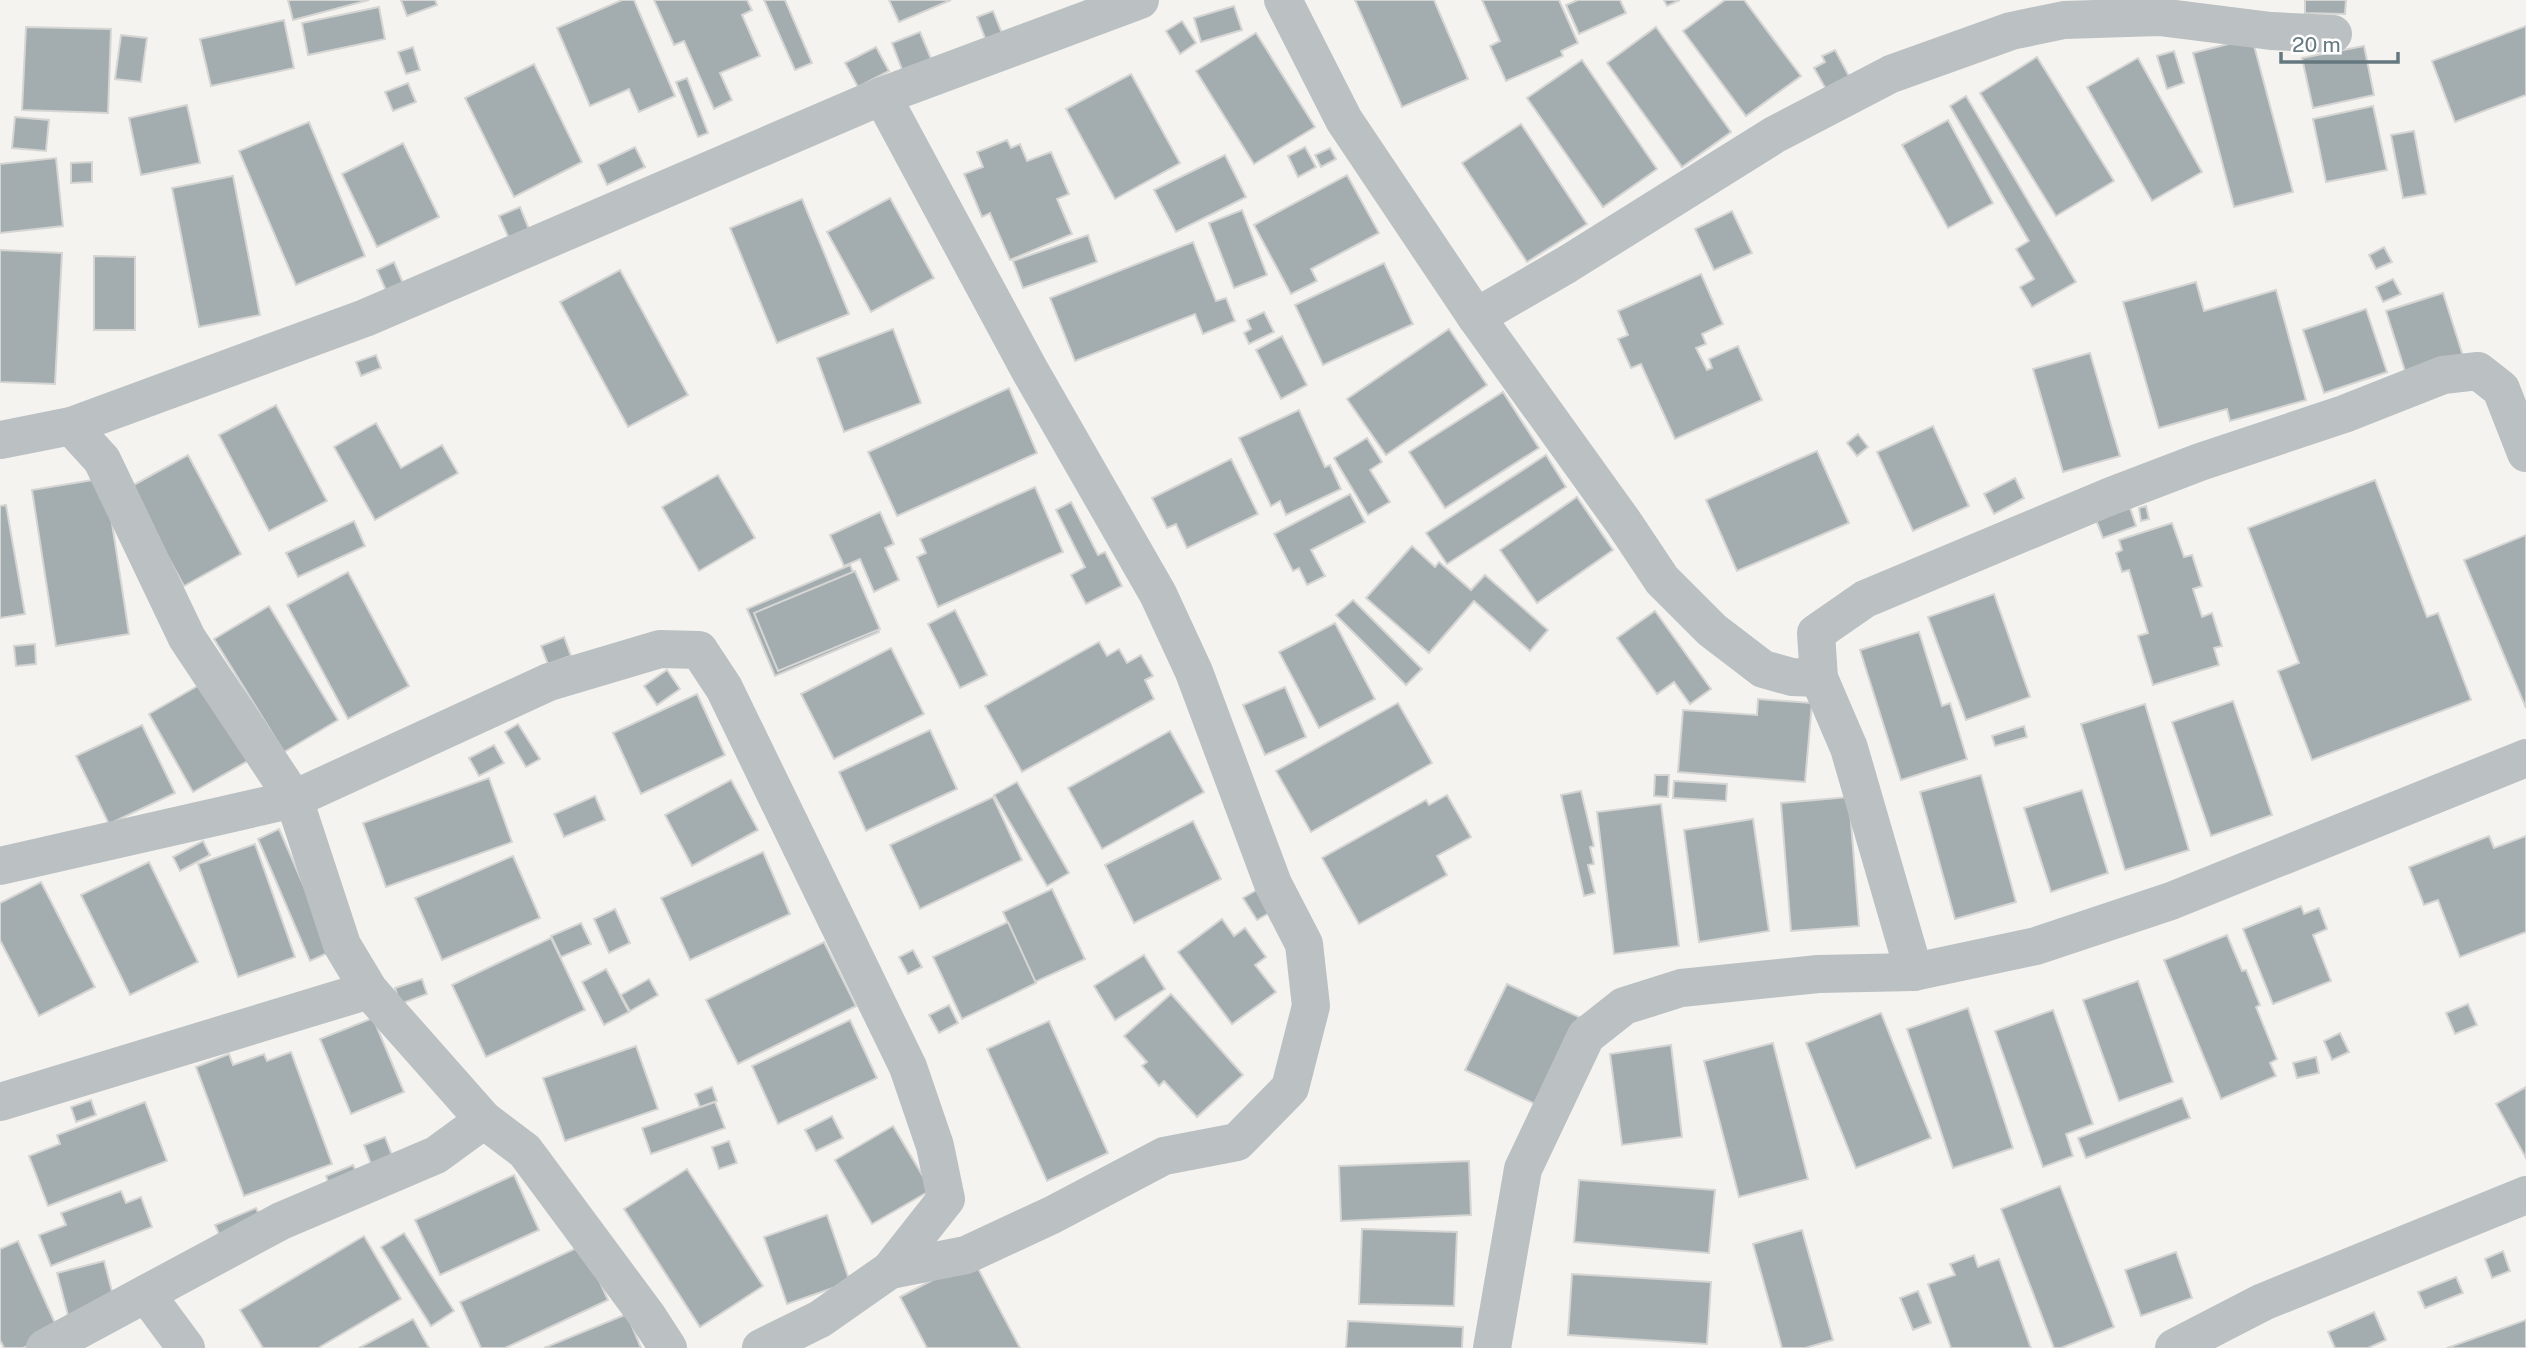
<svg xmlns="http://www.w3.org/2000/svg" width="2526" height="1348" font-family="'Public Sans',sans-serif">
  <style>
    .building { fill: #a3acaf; stroke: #d5d5d3; stroke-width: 2 }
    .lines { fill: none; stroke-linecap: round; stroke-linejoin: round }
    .minor { stroke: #bbc0c2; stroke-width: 38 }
  </style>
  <rect width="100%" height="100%" fill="#f4f3f0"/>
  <!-- building -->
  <g class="building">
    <polygon points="288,0 369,0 293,20"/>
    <polygon points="401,0 435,0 437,5 407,16"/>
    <polygon points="622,0 634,0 675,96 639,112 629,89 590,106 557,28"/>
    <polygon points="654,0 747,0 752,10 742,15 760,56 720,73 732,100 714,109 684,41 674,45"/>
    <polygon points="764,0 785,0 812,63 795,70"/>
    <polygon points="889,0 951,0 899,22"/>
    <polygon points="1355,0 1434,0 1468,79 1402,107"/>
    <polygon points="1482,0 1559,0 1578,43 1561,51 1563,56 1506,81 1490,46 1500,41"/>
    <polygon points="1578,0 1620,0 1626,13 1579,34 1566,5"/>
    <polygon points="1664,0 1680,0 1667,6"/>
    <polygon points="1725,0 1744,0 1801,76 1746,116 1683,31"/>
    <polygon points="2305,0 2346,0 2345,14 2305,13"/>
    <polygon points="1234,6 1242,30 1201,42 1194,18"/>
    <polygon points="379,7 385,39 308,55 302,23"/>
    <polygon points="993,11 1003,36 987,43 977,17"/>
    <polygon points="284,20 294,68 211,86 200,39"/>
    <polygon points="1182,21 1196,43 1180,54 1166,31"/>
    <polygon points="2526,26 2526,95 2455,122 2432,61"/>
    <polygon points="26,27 111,29 108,113 22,110"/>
    <polygon points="1656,27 1731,132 1682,167 1607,63"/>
    <polygon points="920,32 934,66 905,77 892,43"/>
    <polygon points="1256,33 1315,127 1254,164 1196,71"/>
    <polygon points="121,35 147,38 141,82 115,79"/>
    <polygon points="2252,38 2293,192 2234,207 2193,53"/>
    <polygon points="2364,46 2374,95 2313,108 2302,58"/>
    <polygon points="413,47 420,70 406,74 398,52"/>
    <polygon points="876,47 889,71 858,87 845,63"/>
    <polygon points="1835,50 1850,78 1827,91 1814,68 1825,62 1822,56"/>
    <polygon points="2174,51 2184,83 2167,89 2157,56"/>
    <polygon points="2037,57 2114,181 2056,216 1980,93"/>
    <polygon points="2138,58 2202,172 2152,201 2087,87"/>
    <polygon points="1582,60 1657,169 1603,207 1527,98"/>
    <polygon points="534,64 582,162 514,197 465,98"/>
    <polygon points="1131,74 1180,163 1115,199 1066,109"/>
    <polygon points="687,78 708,133 698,137 676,82"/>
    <polygon points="408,83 416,102 393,111 385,92"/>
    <polygon points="1966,96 2076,282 2032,307 2020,287 2034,279 2016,249 2029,241 1950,106"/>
    <polygon points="187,105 200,163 141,175 129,118"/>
    <polygon points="2373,106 2387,170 2326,182 2313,119"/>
    <polygon points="15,117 49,120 46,151 12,148"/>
    <polygon points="1948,120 1993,203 1948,228 1902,145"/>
    <polygon points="309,122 365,256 296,285 239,151"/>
    <polygon points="1521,124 1587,224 1527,262 1462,163"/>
    <polygon points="2414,131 2426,194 2403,198 2391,135"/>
    <polygon points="1007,140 1011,148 1020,144 1027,161 1051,152 1069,194 1057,199 1072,234 1010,260 990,213 982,217 964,174 983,167 977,152"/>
    <polygon points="403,143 439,217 377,247 342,174"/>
    <polygon points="635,147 645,167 607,185 598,165"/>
    <polygon points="1305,147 1316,167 1298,177 1288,156"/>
    <polygon points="1330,148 1336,159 1321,167 1315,155"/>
    <polygon points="1225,155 1246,197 1176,232 1154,190"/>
    <polygon points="56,158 63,226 0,233 0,164"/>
    <polygon points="92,162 92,182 71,183 71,163"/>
    <polygon points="1347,175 1379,233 1311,269 1317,281 1291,294 1254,225"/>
    <polygon points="233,176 260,315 199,327 172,188"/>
    <polygon points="890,198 934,278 871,312 827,232"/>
    <polygon points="802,199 849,314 777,343 730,228"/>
    <polygon points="520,207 531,234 511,243 499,216"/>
    <polygon points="1242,210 1267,275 1234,288 1209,223"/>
    <polygon points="1732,211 1752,253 1714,270 1695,229"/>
    <polygon points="1088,235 1097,262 1023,288 1013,261"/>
    <polygon points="1193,242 1216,301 1226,298 1235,321 1203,334 1195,314 1075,361 1050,298"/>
    <polygon points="2384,247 2392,262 2376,269 2369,255"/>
    <polygon points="0,250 62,253 55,384 0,382"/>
    <polygon points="94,256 135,257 135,330 94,330"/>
    <polygon points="394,262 405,288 388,295 377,270"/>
    <polygon points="1384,263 1413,324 1323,365 1295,305"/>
    <polygon points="620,270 688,395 628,427 560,302"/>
    <polygon points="1701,274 1723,324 1702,334 1706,344 1696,348 1707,370 1712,368 1709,359 1738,346 1762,400 1675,439 1641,364 1631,368 1618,339 1628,335 1618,311"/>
    <polygon points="2393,279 2401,294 2383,302 2376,287"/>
    <polygon points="2196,282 2204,311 2276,290 2306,400 2230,421 2227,409 2159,428 2123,302"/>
    <polygon points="2443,293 2463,356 2406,374 2386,311"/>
    <polygon points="2366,309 2387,372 2324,393 2303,330"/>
    <polygon points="1264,312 1274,332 1249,344 1244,333 1251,329 1247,320"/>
    <polygon points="893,329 921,403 844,432 817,358"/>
    <polygon points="1449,329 1487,385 1386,455 1347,399"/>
    <polygon points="1282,336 1307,385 1281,399 1256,350"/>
    <polygon points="2090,353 2120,456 2063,472 2033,369"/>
    <polygon points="376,355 381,368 361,376 356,362"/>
    <polygon points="1009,388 1037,453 897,516 868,452"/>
    <polygon points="1503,392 1539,448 1445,508 1409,452"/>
    <polygon points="276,405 327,501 269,531 219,435"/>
    <polygon points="1299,410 1325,467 1330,465 1341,489 1286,515 1280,501 1271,506 1239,438"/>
    <polygon points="376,423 401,468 442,445 458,473 375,520 334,447"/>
    <polygon points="1933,426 1969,506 1913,531 1877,452"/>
    <polygon points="1858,434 1868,447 1857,456 1847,443"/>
    <polygon points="1367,438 1382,462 1370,470 1390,502 1368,515 1334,458"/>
    <polygon points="1817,451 1849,523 1737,571 1706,500"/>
    <polygon points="188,455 241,554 184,586 130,487"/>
    <polygon points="1546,455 1566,487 1447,564 1426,533"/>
    <polygon points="1231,459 1258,514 1187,548 1176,524 1167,528 1152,498"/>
    <polygon points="718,475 755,538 699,571 662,507"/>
    <polygon points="105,478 129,634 56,646 32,490"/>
    <polygon points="2015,478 2024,498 1994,514 1984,494"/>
    <polygon points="2375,480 2427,617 2438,613 2471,700 2312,760 2278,671 2299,663 2248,528"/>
    <polygon points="1035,487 1063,552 938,607 917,557 926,553 920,539"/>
    <polygon points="1350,494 1365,522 1311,550 1325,576 1307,585 1299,568 1293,571 1274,534"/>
    <polygon points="1577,497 1613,550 1537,603 1500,550"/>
    <polygon points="1071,502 1098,555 1105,552 1122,586 1086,604 1071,575 1085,567 1056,510"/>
    <polygon points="6,505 25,614 0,618 0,506"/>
    <polygon points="2146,506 2149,519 2141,521 2139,508"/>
    <polygon points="2130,508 2136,526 2103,538 2096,520"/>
    <polygon points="880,512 894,544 885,548 899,580 874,592 860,559 844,566 830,535"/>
    <polygon points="354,521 365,546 298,577 286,553"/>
    <polygon points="2172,523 2184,557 2192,555 2202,586 2193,589 2202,617 2212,613 2222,646 2214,648 2219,665 2153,685 2138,636 2148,633 2129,570 2122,572 2116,553 2122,550 2119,540"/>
    <polygon points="2526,535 2526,708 2464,560"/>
    <polygon points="1412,546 1435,567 1439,562 1471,590 1485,575 1548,630 1530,651 1474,601 1429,653 1366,598"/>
    <polygon points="850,565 879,632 775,676 747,609"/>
    <polygon points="855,571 880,629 778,671 754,613"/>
    <polygon points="348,572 409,686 348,719 287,605"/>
    <polygon points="1994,594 2030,697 1966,720 1928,617"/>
    <polygon points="1353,600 1422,669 1406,685 1336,615"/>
    <polygon points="269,606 338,720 284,752 214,639"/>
    <polygon points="955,610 987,675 960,688 928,624"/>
    <polygon points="1655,611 1711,689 1690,704 1674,682 1657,694 1617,638"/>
    <polygon points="1335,623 1375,699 1319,728 1279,652"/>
    <polygon points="1919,632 1942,706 1950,703 1967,759 1901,780 1860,650"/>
    <polygon points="564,637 571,656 548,664 541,646"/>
    <polygon points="1099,642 1107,656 1119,649 1127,663 1141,655 1153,676 1145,680 1154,699 1022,772 985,706"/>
    <polygon points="35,644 36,664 16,666 14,646"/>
    <polygon points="891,648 924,714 834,759 801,694"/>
    <polygon points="667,670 680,689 657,705 644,686"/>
    <polygon points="208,680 253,758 193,792 149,714"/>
    <polygon points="1285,687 1306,737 1265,755 1243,705"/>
    <polygon points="697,694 725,755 641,794 613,733"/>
    <polygon points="1758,699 1812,703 1805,782 1678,772 1683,710 1757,715"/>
    <polygon points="2233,701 2272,815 2211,836 2172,722"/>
    <polygon points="1398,703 1432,763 1311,832 1276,771"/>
    <polygon points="2145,704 2189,850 2125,870 2081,724"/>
    <polygon points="518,724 540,759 526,767 505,732"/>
    <polygon points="142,725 175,793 109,824 76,756"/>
    <polygon points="2024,726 2027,737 1995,746 1992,736"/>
    <polygon points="930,730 957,789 866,831 839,772"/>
    <polygon points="1170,731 1204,792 1102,849 1068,788"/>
    <polygon points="494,745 504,763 479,776 469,758"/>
    <polygon points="1655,775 1669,775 1668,797 1654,796"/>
    <polygon points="1981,775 2016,902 1955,919 1920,792"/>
    <polygon points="489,778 512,842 386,887 363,823"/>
    <polygon points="731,780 758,830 692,866 665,815"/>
    <polygon points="1674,781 1727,784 1726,801 1673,798"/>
    <polygon points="1017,782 1069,873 1047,886 994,795"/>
    <polygon points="2082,790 2108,873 2051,892 2024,808"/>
    <polygon points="1581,791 1594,846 1590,847 1594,864 1588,865 1595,893 1584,896 1561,795"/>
    <polygon points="1447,795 1471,837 1437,856 1447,875 1359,924 1322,858 1426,800 1429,805"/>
    <polygon points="595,796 605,820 564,837 554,814"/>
    <polygon points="993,797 1022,860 920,909 890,845"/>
    <polygon points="1849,797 1859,926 1791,931 1781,803"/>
    <polygon points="1661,804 1679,946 1614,954 1597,812"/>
    <polygon points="1753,819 1769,931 1699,942 1684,830"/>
    <polygon points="1193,821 1221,879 1134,923 1105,865"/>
    <polygon points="279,829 332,951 310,961 258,839"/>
    <polygon points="2489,836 2494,848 2526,836 2526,932 2460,957 2438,900 2424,905 2409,867"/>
    <polygon points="203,841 210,855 180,871 173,857"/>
    <polygon points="255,844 295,957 238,977 198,864"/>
    <polygon points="763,852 790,914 690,960 661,898"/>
    <polygon points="513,856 540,918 442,960 415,898"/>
    <polygon points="149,862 198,962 130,995 81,895"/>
    <polygon points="41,882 95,987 39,1016 0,940 0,903"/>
    <polygon points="1262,887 1276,909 1257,920 1243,898"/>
    <polygon points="1052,889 1085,959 1035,982 1003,912"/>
    <polygon points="2301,906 2304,914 2319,908 2327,929 2313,935 2331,981 2273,1004 2243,929"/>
    <polygon points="615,909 630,943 609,953 594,919"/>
    <polygon points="1222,919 1234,936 1245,928 1266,957 1255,965 1276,992 1232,1024 1178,952"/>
    <polygon points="1008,922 1036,983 962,1019 933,957"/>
    <polygon points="581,923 591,944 561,957 551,936"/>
    <polygon points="2227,935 2242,971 2246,970 2260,1005 2256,1007 2277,1059 2270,1063 2276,1076 2221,1099 2164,960"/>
    <polygon points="551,938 585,1010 486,1057 452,985"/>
    <polygon points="824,942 856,1006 738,1064 706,1000"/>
    <polygon points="913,950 922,967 908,974 899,957"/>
    <polygon points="1144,955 1165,989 1115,1020 1094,986"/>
    <polygon points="606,969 629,1012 604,1025 582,982"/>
    <polygon points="422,979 427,994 400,1004 395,988"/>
    <polygon points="649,979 658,995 630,1011 621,995"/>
    <polygon points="2138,981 2173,1082 2119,1101 2083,1000"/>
    <polygon points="1507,984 1579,1017 1537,1105 1465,1070"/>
    <polygon points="1171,994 1243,1075 1197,1117 1164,1081 1159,1086 1142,1066 1147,1062 1124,1036"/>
    <polygon points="2468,1004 2477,1025 2455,1034 2446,1013"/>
    <polygon points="949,1005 958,1023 939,1033 929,1015"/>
    <polygon points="1968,1008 2013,1148 1953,1168 1907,1029"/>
    <polygon points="2053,1010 2093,1124 2066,1134 2073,1156 2043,1167 1995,1031"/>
    <polygon points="1881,1013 1931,1138 1856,1168 1806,1043"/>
    <polygon points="373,1018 404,1092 351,1114 320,1039"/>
    <polygon points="850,1020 877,1078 778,1124 752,1066"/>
    <polygon points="1049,1021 1108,1153 1047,1181 987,1049"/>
    <polygon points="2340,1033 2349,1052 2332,1060 2324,1041"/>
    <polygon points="1773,1043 1808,1179 1739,1197 1704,1061"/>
    <polygon points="1671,1045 1682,1137 1622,1145 1610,1054"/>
    <polygon points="636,1046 658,1109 565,1141 543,1078"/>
    <polygon points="291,1052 332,1164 244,1196 196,1067 229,1054 233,1065 264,1054 267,1061"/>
    <polygon points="2316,1057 2319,1073 2297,1078 2293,1063"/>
    <polygon points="712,1087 717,1101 700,1107 695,1094"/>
    <polygon points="2526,1087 2526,1158 2496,1104"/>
    <polygon points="2182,1098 2190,1118 2086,1158 2078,1138"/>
    <polygon points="91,1100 96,1115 76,1122 71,1107"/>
    <polygon points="145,1102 167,1161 48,1206 29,1156 60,1144 57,1135"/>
    <polygon points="715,1102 725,1128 651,1154 642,1128"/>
    <polygon points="832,1116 843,1138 816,1151 805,1130"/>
    <polygon points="893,1126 931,1190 872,1224 835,1160"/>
    <polygon points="385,1137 395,1163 374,1172 364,1145"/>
    <polygon points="729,1141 737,1163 719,1169 712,1147"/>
    <polygon points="1469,1161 1471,1215 1341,1221 1339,1166"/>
    <polygon points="353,1165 361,1183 333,1195 326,1176"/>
    <polygon points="687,1169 763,1286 700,1327 624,1209"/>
    <polygon points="514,1175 539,1230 440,1275 415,1220"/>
    <polygon points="1579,1180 1715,1190 1709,1253 1574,1242"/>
    <polygon points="2060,1186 2114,1327 2061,1348 2054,1348 2001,1209"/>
    <polygon points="121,1191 126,1203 141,1197 152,1227 51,1266 39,1235 66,1225 61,1213"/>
    <polygon points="256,1208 265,1227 224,1245 215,1225"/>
    <polygon points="827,1215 850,1282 787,1304 764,1237"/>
    <polygon points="1362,1229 1457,1232 1454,1306 1359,1304"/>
    <polygon points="1802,1230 1833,1340 1805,1348 1782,1348 1753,1244"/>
    <polygon points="404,1233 454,1311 431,1326 381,1247"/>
    <polygon points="364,1236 401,1299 318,1348 263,1348 240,1310"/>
    <polygon points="18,1241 59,1332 23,1348 4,1348 0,1340 0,1249"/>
    <polygon points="583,1245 608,1300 505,1348 481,1348 460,1302"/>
    <polygon points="2503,1251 2510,1271 2492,1278 2485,1259"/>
    <polygon points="2176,1252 2192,1298 2141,1316 2125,1270"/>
    <polygon points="1974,1255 1978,1267 1999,1259 2031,1348 1951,1348 1928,1284 1955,1275 1950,1264"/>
    <polygon points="973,1259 1020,1348 927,1348 900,1297"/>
    <polygon points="104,1261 116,1307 69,1319 57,1273"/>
    <polygon points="1572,1274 1711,1282 1707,1344 1568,1335"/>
    <polygon points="2456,1277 2463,1293 2425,1308 2418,1292"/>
    <polygon points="1918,1291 1931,1323 1913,1330 1900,1298"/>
    <polygon points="2374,1312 2386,1340 2368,1348 2335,1348 2328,1332"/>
    <polygon points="627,1314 641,1348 544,1348"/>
    <polygon points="413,1319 429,1348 359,1348"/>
    <polygon points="2526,1320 2526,1348 2447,1348"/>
    <polygon points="1348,1321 1463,1327 1462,1348 1346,1348"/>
  </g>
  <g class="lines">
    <!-- minor -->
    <g class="minor">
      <polyline points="1283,0 1344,120 1476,317 1624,523 1662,580 1712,630 1763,669 1792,677 1819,678"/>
      <polyline points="882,96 1029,369 1158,594 1194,672 1273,884 1304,944 1311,1006 1290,1088 1237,1142 1164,1156 1052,1215 966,1255 890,1270"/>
      <polyline points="1476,317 1566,265 1774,135 1891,74 2011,31 2064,20 2159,17 2271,31 2333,34"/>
      <polyline points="71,426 102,460 187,638 294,799 342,945 369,990 484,1120 525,1151 648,1317 668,1348"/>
      <polyline points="0,440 71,426 365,318 882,96 1140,0"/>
      <polyline points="0,866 294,799 549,682 660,649 699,650 724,688 908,1067 935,1146 946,1199 890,1270 820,1319 761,1348"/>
      <polyline points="1914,972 1849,748 1819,678 1816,633 1865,599 2111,496 2200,462 2344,414 2443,375 2478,371 2501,389 2526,453"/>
      <polyline points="0,1102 369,990"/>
      <polyline points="146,1294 186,1348"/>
      <polyline points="45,1348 281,1221 436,1155 484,1120"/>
      <polyline points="1492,1348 1523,1169 1586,1036 1624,1006 1681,988 1818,974 1914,972 2036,946 2171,901 2526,758"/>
      <polyline points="2174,1348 2263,1302 2526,1195"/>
    </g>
  </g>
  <!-- scale -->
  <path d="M2281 52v10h117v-10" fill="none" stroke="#65787f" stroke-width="3.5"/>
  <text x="2292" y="52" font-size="21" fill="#65787f" stroke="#ffffff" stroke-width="5" paint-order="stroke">20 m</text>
</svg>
